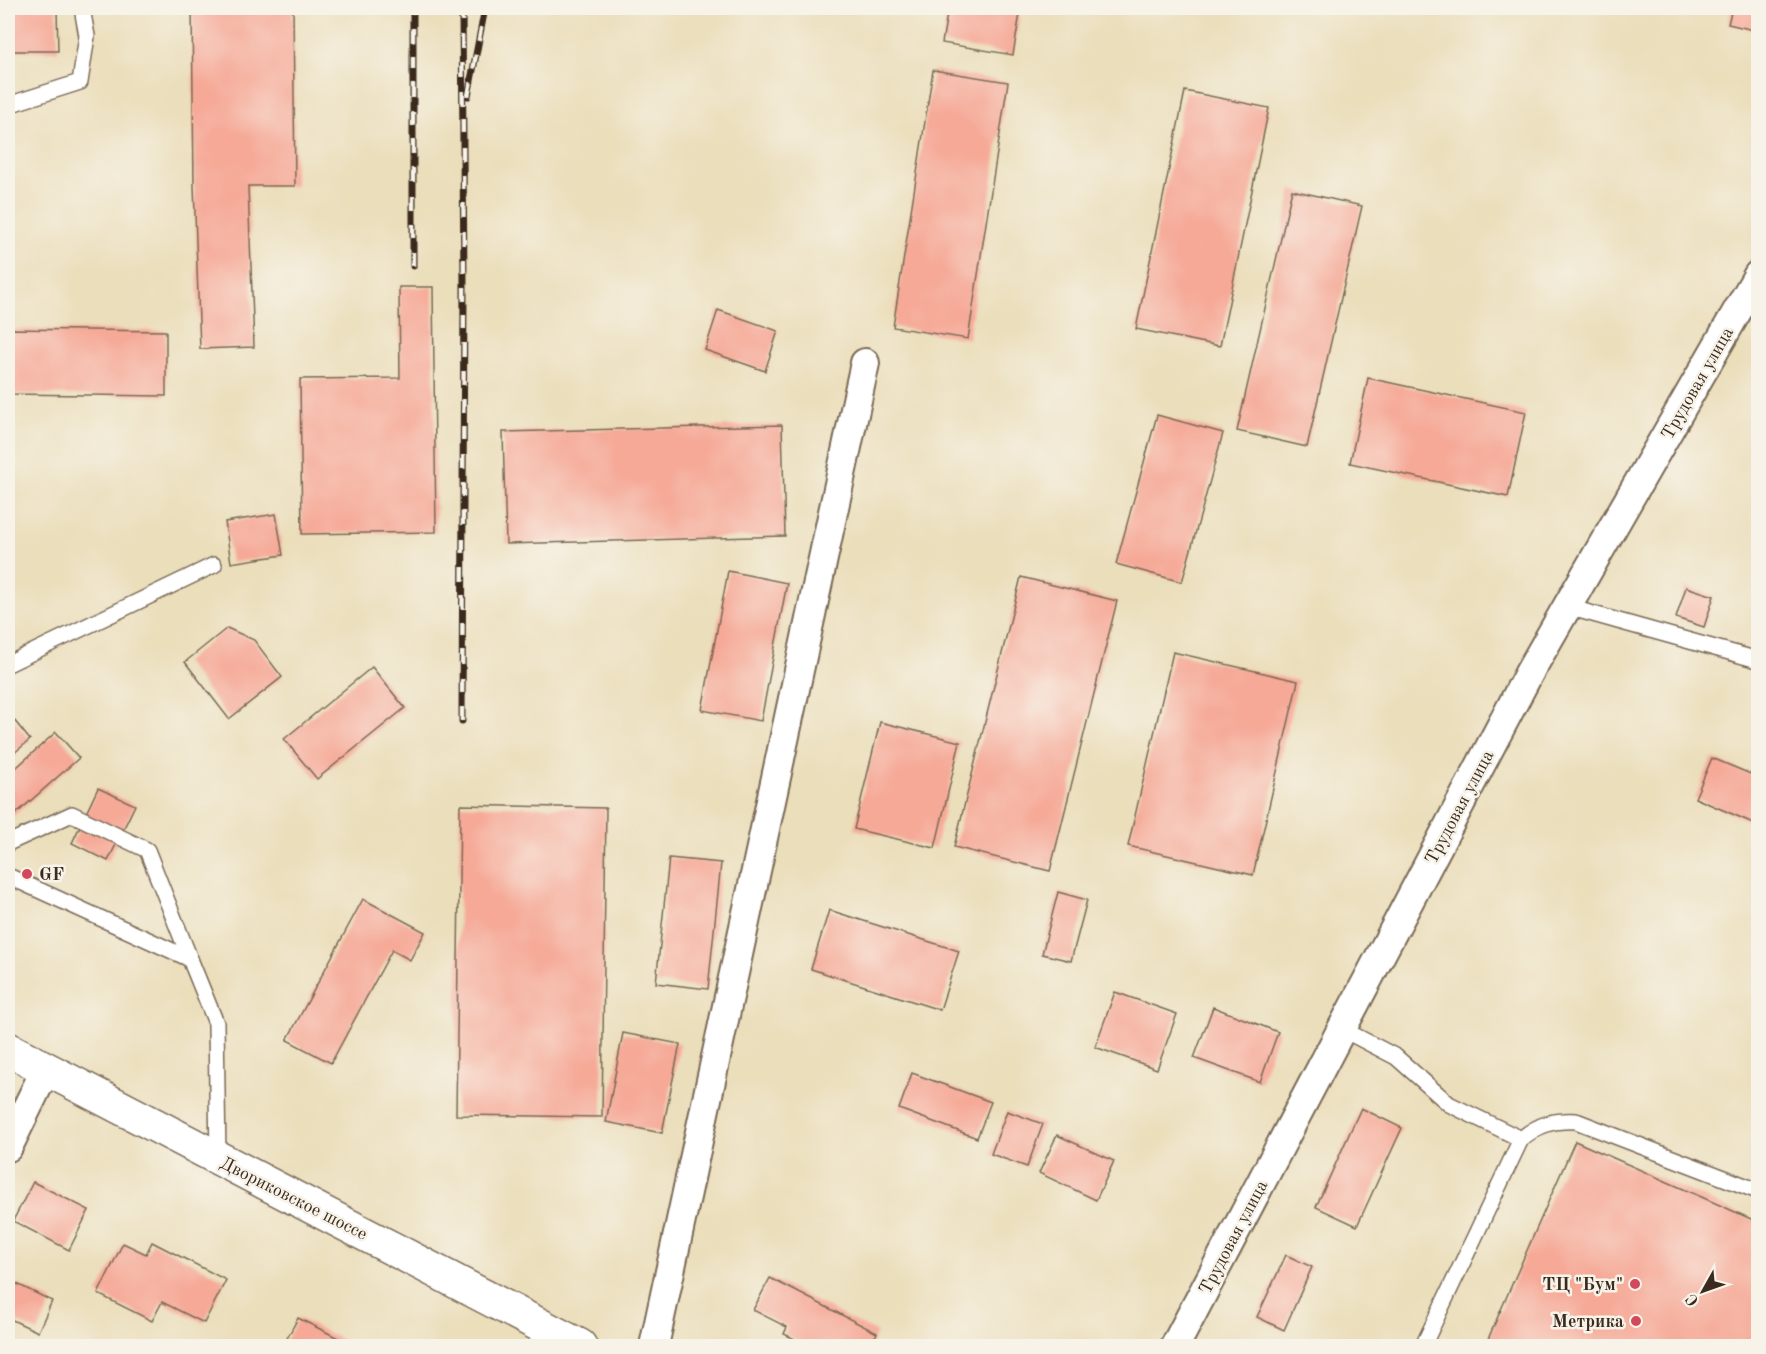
<svg xmlns="http://www.w3.org/2000/svg" width="1766" height="1354" font-family="'Old Standard TT',serif">
  <style>
    .building { fill: #f6a997 }
    .lines { fill: none; stroke-linecap: round; stroke-linejoin: round }
    .service-casing { stroke: #796955; stroke-width: 18 }
    .minor-casing { stroke: #796955; stroke-width: 32 }
    .primary-casing { stroke: #796955; stroke-width: 36 }
    .service { stroke: #fff; stroke-width: 15 }
    .minor { stroke: #fff; stroke-width: 28 }
    .primary { stroke: #fff; stroke-width: 33 }
    .rail-casing { stroke: #3b2a1e; stroke-width: 7 }
    .rail { stroke: #f7f3e8; stroke-width: 4.5; stroke-dasharray: 14; stroke-linecap: butt }
    .poi-dot { fill: #d1495b; stroke: #f7f3e8; stroke-width: 2 }
    .labels { text-anchor: middle; stroke-width: 5; stroke-linejoin: round; paint-order: stroke }
    .street-label { font-size: 18px; fill: #3b2a1e; stroke: #f7f3e8 }
    .poi-label { font-size: 18px; font-weight: bold; fill: #3b2a1e; stroke: #f7f3e8; text-anchor: end }
  </style>
  <rect width="100%" height="100%" fill="#f7f3e8"/>
  <filter id="ink" filterUnits="userSpaceOnUse"><feTurbulence type="fractalNoise" baseFrequency=".0167" numOctaves="2"/><feDisplacementMap in="SourceGraphic" scale="12" xChannelSelector="R" yChannelSelector="G"/><feConvolveMatrix kernelMatrix="1 2 1 2 8 2 1 2 1" color-interpolation-filters="sRGB"/></filter>
  <filter id="wash" filterUnits="userSpaceOnUse"><feTurbulence type="fractalNoise" baseFrequency=".008" numOctaves="4" result="noise"/><feDisplacementMap in="SourceGraphic" scale="24" xChannelSelector="R" yChannelSelector="G"/><feGaussianBlur stdDeviation="1.35" result="paint"/><feColorMatrix in="noise" values="0 0 0 0 0 0 0 0 0 0 0 0 0 0 0 0 0 1.4 0 .05"/><feComposite in="paint" operator="in"/></filter>
  <g filter="url(#wash)">
    <rect width="100%" height="100%" fill="#ebdebb"/>
    <g id="blocks">
      <!-- building -->
      <g class="building">
        <polygon points="8,8 57,8 58,51 8,51"/>
        <polygon points="192,8 293,8 295,186 248,186 254,347 200,349 194,186"/>
        <polygon points="948,8 1021,8 1013,55 942,43"/>
        <polygon points="1732,8 1758,8 1758,31 1728,24"/>
        <polygon points="933,70 1008,82 968,339 893,327"/>
        <polygon points="1185,91 1269,108 1220,346 1136,329"/>
        <polygon points="1292,190 1362,206 1307,447 1237,431"/>
        <polygon points="399,287 433,287 436,532 302,534 300,379 400,378"/>
        <polygon points="718,310 778,331 765,371 705,350"/>
        <polygon points="8,329 166,331 166,396 8,394"/>
        <polygon points="1368,378 1526,412 1508,497 1350,463"/>
        <polygon points="1157,415 1223,433 1182,582 1116,564"/>
        <polygon points="782,425 785,536 506,544 503,432"/>
        <polygon points="276,514 283,555 231,563 225,522"/>
        <polygon points="728,571 787,583 761,721 702,710"/>
        <polygon points="1021,577 1117,601 1050,871 954,847"/>
        <polygon points="1686,587 1714,596 1704,627 1676,618"/>
        <polygon points="227,628 254,640 282,677 229,719 185,662"/>
        <polygon points="1173,652 1298,681 1253,875 1128,846"/>
        <polygon points="372,667 405,708 317,779 284,739"/>
        <polygon points="10,715 30,740 8,758 8,717"/>
        <polygon points="880,722 960,742 935,848 854,829"/>
        <polygon points="56,732 79,758 10,819 8,816 8,775"/>
        <polygon points="1712,758 1758,777 1758,825 1695,798"/>
        <polygon points="98,788 135,805 108,861 72,843"/>
        <polygon points="460,805 606,808 602,1117 456,1115"/>
        <polygon points="669,858 721,863 708,989 656,983"/>
        <polygon points="1058,892 1087,900 1071,961 1042,954"/>
        <polygon points="363,899 425,932 410,960 392,950 331,1063 287,1040"/>
        <polygon points="829,910 959,951 940,1010 811,969"/>
        <polygon points="1115,992 1177,1014 1157,1069 1095,1047"/>
        <polygon points="1213,1007 1278,1032 1260,1082 1194,1058"/>
        <polygon points="623,1033 680,1044 662,1133 606,1122"/>
        <polygon points="912,1073 991,1102 977,1138 899,1109"/>
        <polygon points="1361,1108 1402,1128 1357,1226 1316,1207"/>
        <polygon points="1007,1111 1043,1124 1027,1167 991,1154"/>
        <polygon points="1057,1135 1114,1161 1096,1200 1039,1173"/>
        <polygon points="1575,1141 1758,1222 1758,1346 1485,1346"/>
        <polygon points="33,1182 89,1210 69,1250 13,1221"/>
        <polygon points="152,1242 226,1280 204,1323 162,1302 152,1321 98,1294 123,1243 146,1254"/>
        <polygon points="1286,1255 1312,1267 1284,1330 1257,1317"/>
        <polygon points="770,1278 877,1333 870,1346 809,1346 784,1334 787,1327 753,1310"/>
        <polygon points="13,1282 52,1301 38,1332 8,1318 8,1294"/>
        <polygon points="298,1318 354,1346 283,1346"/>
      </g>
    </g>
  </g>
  <g filter="url(#ink)">
    <use href="#blocks" fill-opacity="0" stroke="#796955" stroke-width="1.5"/>
    <g class="lines">
      <!-- service casing -->
      <g class="service-casing">
        <g id="service">
          <polyline points="8,105 80,82 87,36 82,8"/>
          <polyline points="1568,607 1758,660"/>
          <polyline points="8,664 214,565"/>
          <polyline points="8,843 72,814 147,850 190,959"/>
          <polyline points="8,876 190,959 216,1023 218,1158"/>
          <polyline points="1342,1029 1396,1057 1449,1104 1521,1139 1423,1346"/>
          <path d="M1521 1139C1539 1124 1553 1120 1576 1121L1758 1191"/>
        </g>
      </g>
      <!-- minor casing -->
      <g class="minor-casing">
        <g id="minor">
          <polyline points="8,1147 46,1069"/>
          <polyline points="654,1346 865,363"/>
          <polyline points="1175,1346 1529,673 1758,275"/>
        </g>
      </g>
      <!-- primary casing -->
      <g class="primary-casing">
        <polyline id="primary" points="8,1049 580,1346"/>
      </g>
      <!-- service -->
      <use href="#service" class="service"/>
      <!-- minor -->
      <use href="#minor" class="minor"/>
      <!-- primary -->
      <use href="#primary" class="primary"/>
      <!-- rail casing -->
      <g class="rail-casing">
        <g id="rail">
          <polyline points="468,96 485,8"/>
          <polyline points="413,266 413,8"/>
          <polyline points="462,721 464,285 462,8"/>
        </g>
      </g>
      <!-- rail -->
      <use href="#rail" class="rail"/>
    </g>
  </g>
  <!-- markers -->
  <g class="poi-dot">
    <circle cx="27" cy="874" r="6"/>
    <circle cx="1635" cy="1284" r="6"/>
    <circle cx="1636" cy="1321" r="6"/>
  </g>
  <g class="labels">
    <!-- street labels -->
    <g class="street-label">
      <text transform="translate(1697 383) rotate(-60)" y="6">Трудовая улица</text>
      <text transform="translate(1459 807) rotate(-62)" y="6">Трудовая улица</text>
      <text transform="translate(294 1198) rotate(27)" y="6">Двориковское шоссе</text>
      <text transform="translate(1233 1237) rotate(-62)" y="6">Трудовая улица</text>
    </g>
    <!-- poi labels -->
    <g class="poi-label">
      <text x="39" y="880" text-anchor="start">GF</text>
      <text x="1623" y="1290">ТЦ "Бум"</text>
      <text x="1624" y="1327">Метрика</text>
    </g>
  </g>
  <!-- margin -->
  <rect width="1766" height="1354" fill="none" stroke="#f7f3e8" stroke-width="30"/>
  <!-- north arrow -->
  <g transform="translate(1703 1291) rotate(230)" stroke="#f7f3e8" stroke-width="4.5" paint-order="stroke">
  <path d="M0-4.5L10 22L0 15L-10 22Z" fill="#3b2a1e"/>
  <text y="-9" font-size="16" font-weight="bold" text-anchor="middle" fill="#3b2a1e">С</text>
  </g>
</svg>
